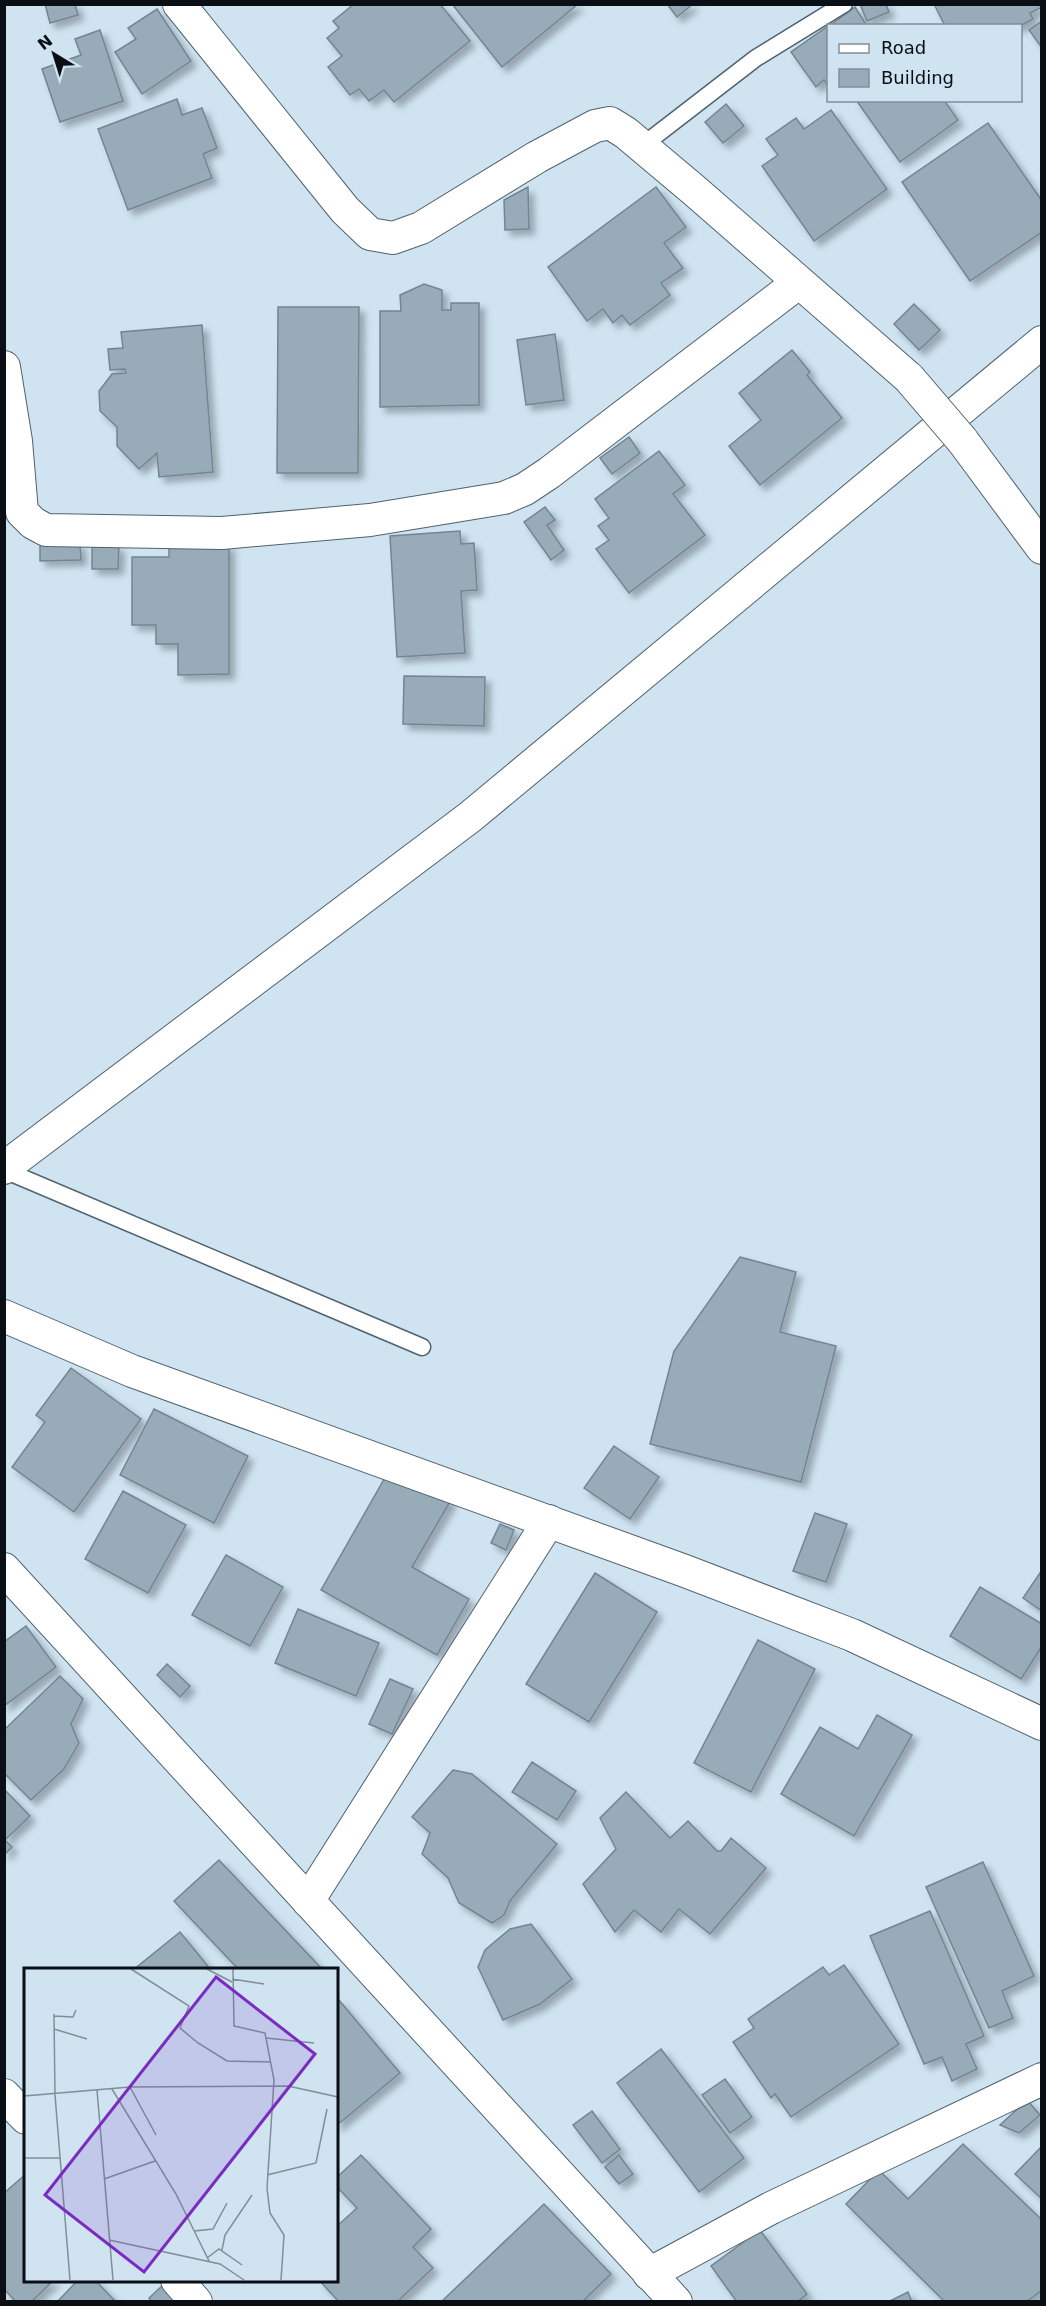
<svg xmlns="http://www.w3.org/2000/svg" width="1046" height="2306" font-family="'DejaVu Sans',sans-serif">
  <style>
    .building { fill: #98abb9; stroke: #738592; stroke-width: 1.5; filter: url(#shadow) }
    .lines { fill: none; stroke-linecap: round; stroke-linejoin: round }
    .service-casing { stroke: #50626e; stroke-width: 19 }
    .minor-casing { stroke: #50626e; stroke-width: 34 }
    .service { stroke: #fff; stroke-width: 16 }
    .minor { stroke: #fff; stroke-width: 32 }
    .minor-bridge-casing { stroke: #50626e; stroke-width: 34; stroke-linecap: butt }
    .minor-bridge { stroke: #fff; stroke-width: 32 }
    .inset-road { fill: none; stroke: #808e99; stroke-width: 1.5 }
    .view { fill: #7b2cbf; fill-opacity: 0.15; stroke: #7b2cbf; stroke-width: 3 }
    .inset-edge { fill: none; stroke: #090f14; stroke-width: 3 }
  </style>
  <defs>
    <filter id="shadow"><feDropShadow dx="5.5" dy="5.5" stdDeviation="3" flood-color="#0004"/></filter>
  </defs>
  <rect width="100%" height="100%" fill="#cfe3f1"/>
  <!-- building -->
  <g class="building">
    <polygon points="45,4 75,4 78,15 50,23"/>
    <polygon points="354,4 440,4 470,41 394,102 384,90 369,101 359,89 350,95 328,67 342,56 327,38 339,28 333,21"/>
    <polygon points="452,4 578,4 502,67"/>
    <polygon points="667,4 693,4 677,17"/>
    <polygon points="860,4 886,4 889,12 867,21"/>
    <polygon points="934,4 1042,4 1042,7 1030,13 1033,19 1020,26 945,26"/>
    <polygon points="855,7 867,26 829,26"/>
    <polygon points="157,9 191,61 142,94 115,52 136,39 128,28"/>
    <polygon points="1042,21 1042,48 1029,30"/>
    <polygon points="828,26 828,86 824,80 816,87 791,52"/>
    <polygon points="100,30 123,101 60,122 42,69 81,55 75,39"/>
    <polygon points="177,99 182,115 202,108 217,148 203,154 212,178 128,210 98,129"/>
    <polygon points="856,100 944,100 958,120 900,162"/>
    <polygon points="726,104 744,126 723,143 705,122"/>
    <polygon points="831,110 887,189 814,241 762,166 778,155 766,139 796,118 804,129"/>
    <polygon points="988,123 1042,201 1042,232 970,281 902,182"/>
    <polygon points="528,187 529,229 505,230 504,200"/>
    <polygon points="656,187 686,227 664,243 683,268 661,283 670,295 630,325 622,315 613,323 603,309 587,321 548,267"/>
    <polygon points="424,284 442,290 442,310 451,310 451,303 479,303 479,405 380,407 380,311 401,311 400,295"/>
    <polygon points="914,304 940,330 919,350 894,324"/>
    <polygon points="278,307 359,307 358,473 277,473"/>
    <polygon points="202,325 213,472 159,477 157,453 139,469 117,446 117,427 100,411 99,391 112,374 126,373 125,369 110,370 108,349 123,348 121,332"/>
    <polygon points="555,334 564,400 526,405 517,340"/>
    <polygon points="792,350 810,372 807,375 842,418 760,485 729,446 761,420 739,393"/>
    <polygon points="629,437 640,453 612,474 600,458"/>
    <polygon points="659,451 685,485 673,494 705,535 629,593 596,549 609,540 598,526 609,518 595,499"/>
    <polygon points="545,507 555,520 547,525 564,550 551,560 524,522"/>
    <polygon points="460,531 461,544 474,543 477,590 461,591 465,653 397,657 390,536"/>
    <polygon points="80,543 81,560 40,561 40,544"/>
    <polygon points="92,545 119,546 118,569 92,569"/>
    <polygon points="229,545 229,674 178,675 178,644 156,644 156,625 132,625 132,557 169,557 169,546"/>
    <polygon points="404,676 485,677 484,726 403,724"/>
    <polygon points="740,1257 796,1272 780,1332 836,1346 801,1482 650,1444 674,1351"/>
    <polygon points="71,1368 141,1419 74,1512 12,1467 45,1422 36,1415"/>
    <polygon points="154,1409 248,1456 214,1523 120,1475"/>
    <polygon points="614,1446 659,1477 630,1519 584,1488"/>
    <polygon points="391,1467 451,1500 412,1567 469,1599 437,1655 321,1590"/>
    <polygon points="123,1491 186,1525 148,1593 85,1559"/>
    <polygon points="815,1513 847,1524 826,1582 793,1571"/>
    <polygon points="500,1524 514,1530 506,1550 491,1543"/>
    <polygon points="226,1555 283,1587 250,1646 192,1615"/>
    <polygon points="1042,1570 1042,1611 1023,1598"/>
    <polygon points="595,1573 657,1612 589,1722 526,1684"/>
    <polygon points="980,1587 1042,1624 1042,1646 1021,1679 950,1636"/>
    <polygon points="298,1609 379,1643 356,1696 275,1663"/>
    <polygon points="26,1626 56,1667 4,1706 4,1642"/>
    <polygon points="758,1640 815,1669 751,1792 694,1763"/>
    <polygon points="167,1664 190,1686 180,1697 157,1675"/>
    <polygon points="60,1676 83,1699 71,1724 79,1743 64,1769 31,1800 4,1773 4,1730"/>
    <polygon points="390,1679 413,1689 392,1734 369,1724"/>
    <polygon points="877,1715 912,1735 854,1836 781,1794 820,1727 858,1749"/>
    <polygon points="532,1762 576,1791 557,1820 512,1792"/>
    <polygon points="453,1770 472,1774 557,1844 510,1901 504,1915 492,1923 459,1903 448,1878 422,1854 430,1833 412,1817"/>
    <polygon points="4,1789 30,1816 5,1840 12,1847 4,1855"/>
    <polygon points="626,1792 670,1838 688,1821 717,1851 721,1851 731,1838 766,1868 710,1934 679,1909 661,1932 634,1910 615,1932 583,1884 616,1849 600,1818"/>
    <polygon points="219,1860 323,1970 239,1970 174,1901"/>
    <polygon points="983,1862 1034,1976 1002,1991 1013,2018 989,2028 926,1887"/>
    <polygon points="930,1911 984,2036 966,2044 977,2069 952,2081 942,2057 924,2064 870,1936"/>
    <polygon points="531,1924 572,1979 540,2004 503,2020 478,1967 485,1950 510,1929"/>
    <polygon points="180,1932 211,1970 133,1970"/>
    <polygon points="844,1965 899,2044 791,2117 775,2094 771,2098 733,2042 754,2028 748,2019 823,1967 829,1975"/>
    <polygon points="339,2000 400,2073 336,2126 336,2002"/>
    <polygon points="661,2049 744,2158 699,2192 617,2083"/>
    <polygon points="725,2079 752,2117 730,2133 702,2095"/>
    <polygon points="1027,2100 1040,2115 1019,2133 1000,2125"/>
    <polygon points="592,2111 620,2149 602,2163 573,2125"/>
    <polygon points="963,2144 1042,2220 1042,2290 1026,2302 945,2302 846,2204 879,2170 908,2199"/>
    <polygon points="1042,2146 1042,2199 1015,2174"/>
    <polygon points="361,2155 431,2229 413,2247 433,2268 397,2302 339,2302 319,2280 336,2280 336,2227 357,2208 336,2186 336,2178"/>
    <polygon points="619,2155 633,2174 619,2184 605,2167"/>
    <polygon points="26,2174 26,2280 54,2280 31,2302 16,2302 4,2289 4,2193"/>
    <polygon points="544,2204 611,2274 582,2302 441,2302"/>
    <polygon points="760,2230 807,2294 797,2302 737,2302 711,2266"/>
    <polygon points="78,2280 95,2280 116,2302 57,2302"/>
    <polygon points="163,2285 178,2302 152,2302 149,2298"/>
    <polygon points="908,2292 912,2302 888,2302"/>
  </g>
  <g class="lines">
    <!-- service casing -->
    <g class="service-casing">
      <g id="service">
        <polyline points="642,146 756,58 844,4"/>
        <polyline points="4,1170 422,1347"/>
      </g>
    </g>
    <!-- minor casing -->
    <g class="minor-casing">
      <g id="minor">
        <polyline points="179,4 345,210 370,234 393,238 421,228 537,157 595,126 610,123 626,133 695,191 909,378"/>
        <polyline points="4,367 16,441 22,512 33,523 46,530 222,533 370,520 504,498 525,489 549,473 798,283"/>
        <polyline points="962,440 1042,548"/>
        <polyline points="4,1168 470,817 1042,342"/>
        <polyline points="4,1316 132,1371 685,1571 852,1635 1042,1724"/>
        <polyline points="4,1569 676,2302"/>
        <polyline points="308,1901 549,1521"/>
        <polyline points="4,2095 26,2118"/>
        <polyline points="649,2274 771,2208 1042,2079"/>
        <polyline points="177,2280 196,2302"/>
      </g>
    </g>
    <!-- service -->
    <use href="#service" class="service"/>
    <!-- minor -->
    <use href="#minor" class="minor"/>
    <!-- minor-bridge casing -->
    <g class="minor-bridge-casing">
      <polyline id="minor-bridge" points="909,378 962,440"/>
    </g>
    <!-- minor-bridge -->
    <use href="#minor-bridge" class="minor-bridge"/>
  </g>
  <!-- overview -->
  <g transform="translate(24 1968)">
    <rect width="314" height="314" fill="#cfe3f1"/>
    <path class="inset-road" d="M107 1 165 38 156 60 174 75 203 93 247 94M183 1 208 14M209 1 210 58 241 65 250 112 243 220 246 245 260 267 257 312M208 11 240 16M30 46 31 127 46 312M30 48 49 49 52 42M30 61 63 71M242 70 290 75M106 119 132 167M88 121 152 226 185 293M73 122 89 312M0 128 106 119 264 118 314 129M0 190H36M243 207 292 195 303 141M80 211 131 193M170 263 189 261 203 235M85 272 196 296 220 312M198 282 201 267 228 227M183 290 195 281 218 297"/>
    <path class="view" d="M192 9 291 86 120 304 21 227Z"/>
    <rect width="314" height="314" class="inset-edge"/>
  </g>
  <!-- border -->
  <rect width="1046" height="2306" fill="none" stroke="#090f14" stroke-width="12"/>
  <!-- legend -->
  <rect x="827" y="24" width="195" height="78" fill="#cfe3f1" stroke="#808e99" stroke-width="1.5"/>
  <rect x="839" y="44" width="30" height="9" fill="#ffffff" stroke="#808e99" stroke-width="1.5"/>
  <text x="881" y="54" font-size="18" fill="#090f14">Road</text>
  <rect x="839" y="69" width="30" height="18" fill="#98abb9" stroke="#808e99" stroke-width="1.5"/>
  <text x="881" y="84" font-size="18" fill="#090f14">Building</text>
  <!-- north arrow -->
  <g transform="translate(54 54) rotate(322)" stroke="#cfe3f1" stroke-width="4.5" paint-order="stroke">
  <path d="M0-4.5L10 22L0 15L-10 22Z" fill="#090f14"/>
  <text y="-9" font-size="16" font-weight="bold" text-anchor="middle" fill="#090f14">N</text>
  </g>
</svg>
